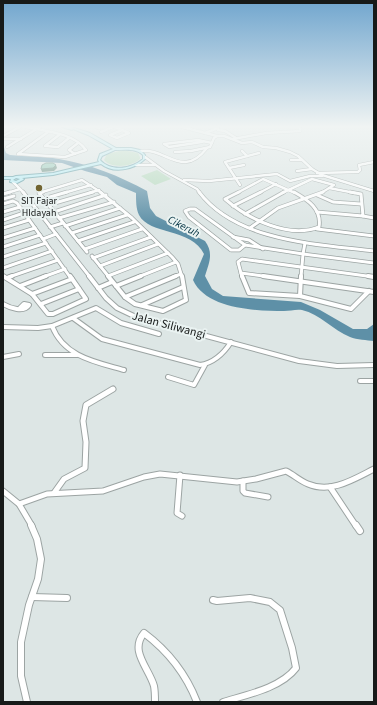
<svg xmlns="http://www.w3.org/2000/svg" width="377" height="705" font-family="'Source Sans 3',sans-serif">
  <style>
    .green { fill: #b6dabe }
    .water { fill: #5e90a7 }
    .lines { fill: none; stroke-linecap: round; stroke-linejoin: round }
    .minor-far4-casing { stroke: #9ca4a3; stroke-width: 3.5 }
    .minor-far3-casing { stroke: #9ca4a3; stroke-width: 4.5 }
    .minor-far2-casing { stroke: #9ca4a3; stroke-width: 6 }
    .minor-far1-casing { stroke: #9ca4a3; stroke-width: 7 }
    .minor-casing { stroke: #9ca4a3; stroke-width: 8 }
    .major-casing { stroke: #609ea7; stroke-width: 2 }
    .minor-far4 { stroke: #fff; stroke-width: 2.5 }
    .minor-far3 { stroke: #fff; stroke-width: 3 }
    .minor-far2 { stroke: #fff; stroke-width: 4 }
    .minor-far1 { stroke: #fff; stroke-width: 5 }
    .minor { stroke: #fff; stroke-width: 6 }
    .major { fill: #b8eff8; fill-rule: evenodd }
    .shaded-wall { fill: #668c7f }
    .building { fill: #91c8b5; stroke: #668c7f }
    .poi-dot { fill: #716431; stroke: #eaf3f2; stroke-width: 1.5 }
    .labels { text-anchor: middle; stroke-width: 4; stroke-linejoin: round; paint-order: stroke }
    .far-poi-label { font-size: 10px; fill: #171a19; stroke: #eaf3f2 }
    .far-water-label { font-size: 11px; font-style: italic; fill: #023242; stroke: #eaf3f2 }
    .street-label { font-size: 12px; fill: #171a19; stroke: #eaf3f2 }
  </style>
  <rect width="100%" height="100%" fill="#dde6e5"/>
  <!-- green -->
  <g class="green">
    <path d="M123 150 138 153 140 157V159C131 167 112 169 104 160L107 154Z"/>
    <polygon points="157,170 171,179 155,185 141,176"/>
  </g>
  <!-- water -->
  <path class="water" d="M3 144 6 153 10 155C26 157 43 156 59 159 89 164 120 176 147 191L150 208 156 216 205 241C214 253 209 263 205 276L212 289 223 296 301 302 320 310 353 329H367L374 324V341C367 340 357 340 350 337 333 330 320 314 302 310 296 309 290 311 284 311 256 311 206 309 193 280L204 254C192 228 149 235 139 215 136 209 136 200 136 193L117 185 107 177 85 171 62 163 3 160Z"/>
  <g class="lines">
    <!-- minor-far4 casing -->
    <g class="minor-far4-casing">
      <g id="minor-far4">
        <polyline points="96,127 99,128"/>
        <polyline points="115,127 129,133"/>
        <polyline points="182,127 217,136 224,136 242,143 252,142 263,147 276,148 290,152 298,156 312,169 322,175 374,191"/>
        <polyline points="217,127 218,130 225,131 236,138"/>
        <polyline points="3,128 5,127"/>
        <polyline points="122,130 110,135 117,138 129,133"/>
        <polyline points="101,132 113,127"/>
        <polyline points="205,133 218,128"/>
        <polyline points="3,136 20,127"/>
        <polyline points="3,139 21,139"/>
        <polyline points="233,139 266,133 300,131 300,128"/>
        <polyline points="202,142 169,147 164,144 198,140 212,143"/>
        <polyline points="45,146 58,147 69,138"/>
        <polyline points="45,146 59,135"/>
        <polyline points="7,147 40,127"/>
        <path d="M140 151C166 147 182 180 207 148"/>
        <polyline points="242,151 247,156"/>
        <polyline points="175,152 191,151 210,147 214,138 217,136"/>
        <path d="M18 154 65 157 86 150C74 133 45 131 26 127"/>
        <polyline points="18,154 48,132"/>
        <polyline points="75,154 69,150 78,143"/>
        <polyline points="145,157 164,171 197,189 200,193"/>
        <polyline points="291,160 302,160"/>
        <polyline points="136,165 155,165"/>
        <polyline points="229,168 244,165"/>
        <polyline points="297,171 312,169"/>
        <polyline points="317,173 358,172 360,170 359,165 374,162"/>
        <polyline points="184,180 209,181 277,174 290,181 310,176 322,176"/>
        <polyline points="13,182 24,193"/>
        <polyline points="240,185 225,162 259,153"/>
        <polyline points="329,188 355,193"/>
        <polyline points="7,193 20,189"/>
        <polyline points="39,193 82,180 102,193"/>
        <polyline points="64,193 91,185"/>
        <polyline points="89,193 99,190"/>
        <polyline points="237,193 263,179 295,193"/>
        <polyline points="259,193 276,184"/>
        <polyline points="282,193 312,179 334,185 321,193"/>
      </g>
    </g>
    <!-- minor-far3 casing -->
    <g class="minor-far3-casing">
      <g id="minor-far3">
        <polyline points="23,192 90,277"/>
        <polyline points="43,192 39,193 87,252"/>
        <polyline points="100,192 132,218 172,257 178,264 182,277"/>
        <path d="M199 192C237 242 317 244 374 251"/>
        <path d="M239 192 225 199C248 219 289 239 319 227 322 209 308 200 294 192"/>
        <polyline points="3,194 10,192"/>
        <polyline points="317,195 333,202 361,204"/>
        <polyline points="3,199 14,196"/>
        <polyline points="43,199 67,192"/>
        <polyline points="3,204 13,201 17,203 70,277"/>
        <polyline points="48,205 93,192"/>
        <polyline points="233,206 261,192"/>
        <polygon points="190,209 195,209 245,245 239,250 231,250 189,217 185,211"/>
        <polyline points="3,212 20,207"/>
        <polyline points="54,212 106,195"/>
        <polyline points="317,212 363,216 361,194 350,192"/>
        <polyline points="245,214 284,192"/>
        <polyline points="363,216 374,218"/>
        <polyline points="59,218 114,202"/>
        <polyline points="3,220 24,213"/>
        <polyline points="65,226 120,208"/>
        <polyline points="50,227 63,223"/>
        <polyline points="3,228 29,220"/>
        <polyline points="250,228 278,208 323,192"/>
        <polyline points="317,229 374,236"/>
        <polyline points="72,233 127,215"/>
        <polyline points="233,237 249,240 263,249"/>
        <polyline points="3,238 35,228"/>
        <polyline points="43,239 56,234"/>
        <polyline points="78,241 134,222"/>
        <polyline points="305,243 303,254 374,263"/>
        <polyline points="245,245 303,254 301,277"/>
        <polyline points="3,247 40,235"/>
        <polyline points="85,249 142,229"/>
        <polyline points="92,256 109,277"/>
        <polyline points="3,257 46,243"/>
        <polyline points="93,258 151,237"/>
        <polyline points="100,266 158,244"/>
        <polyline points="3,268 52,251"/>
        <polyline points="241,273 270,277"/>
        <polyline points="3,276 5,277"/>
        <polyline points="108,276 168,253"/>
        <polyline points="9,277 58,260"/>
        <polyline points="43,277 65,269"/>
        <polyline points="138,277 176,262"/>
        <polyline points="173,277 181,274"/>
        <polyline points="242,277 238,262 242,259 374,277"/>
      </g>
    </g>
    <!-- minor-far2 casing -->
    <g class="minor-far2-casing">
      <g id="minor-far2">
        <polyline points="3,276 32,294 48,314 53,314 86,299 70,276"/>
        <polyline points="89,276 106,298 117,308 136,317 299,361 337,366 374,365"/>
        <polyline points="108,276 125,297 135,304 163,311 186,300 182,276"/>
        <polyline points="242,276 249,293 300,296 351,309 369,291"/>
        <polyline points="263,276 374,292"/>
        <polyline points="368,276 374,277"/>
        <polyline points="7,278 12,276"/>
        <polyline points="20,286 46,276"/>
        <polyline points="116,286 141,276"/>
        <polyline points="98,288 112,282"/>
        <polyline points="32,294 72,279"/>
        <polyline points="300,296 301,276"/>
        <polyline points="125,297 176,276"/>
        <path d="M3 304C10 308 24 313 29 305L24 304 20 308"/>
        <polyline points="41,304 79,289"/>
        <polyline points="142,305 183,287"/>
        <path d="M73 318 102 339 200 365C213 363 224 353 231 342"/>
        <path d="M52 326C64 357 96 362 124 370"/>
        <polyline points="3,327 38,328 52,326 96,308 121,323 159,334"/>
        <polyline points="45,355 77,355"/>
        <polyline points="3,357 19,354"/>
        <polyline points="168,377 194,385 205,365"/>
        <polyline points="360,381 374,381"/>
      </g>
    </g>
    <!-- minor-far1 casing -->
    <g class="minor-far1-casing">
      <g id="minor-far1">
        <polyline points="180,475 177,513 182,516"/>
        <polyline points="243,481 243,491 245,493 268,497"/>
        <polyline points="330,487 356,526"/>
        <polyline points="3,491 19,504 32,526"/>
        <polyline points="54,493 64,479 85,468 86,442 83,421 86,405 113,389"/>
        <path d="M19 504 47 494 103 491 144 477 160 474 237 482 256 479 286 471C294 475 300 481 308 484 331 494 354 479 374 469"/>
      </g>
    </g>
    <!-- minor casing -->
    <g class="minor-casing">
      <g id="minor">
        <polyline points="356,525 360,531"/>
        <polyline points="32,597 67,598"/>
        <path d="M213 600 217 601 250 598 270 602 280 610 292 648 296 668C281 688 246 695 223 702"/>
        <polyline points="27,702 21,676 21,642 29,605 38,579 41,559 37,539 31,525"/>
        <path d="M155 702C155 697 155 691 154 686 149 668 129 651 144 633 168 651 186 674 197 702"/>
      </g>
    </g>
    <!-- major casing -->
    <g class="major-casing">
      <path id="major" d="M62 127H71L90 133 116 148H131L140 150 145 155V159C134 170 113 174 101 164L53 175 22 178 24 179 23 180 17 183 10 182 11 179H3V177H13L16 176 53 173 99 162 98 160 100 154 113 149 88 135 73 129 72 130ZM115 150C125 150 136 148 143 155V159C131 169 111 172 100 160L102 156ZM16 178 20 179 16 181 13 180Z"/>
    </g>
    <!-- minor-far4 -->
    <use href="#minor-far4" class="minor-far4"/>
    <!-- minor-far3 -->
    <use href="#minor-far3" class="minor-far3"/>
    <!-- minor-far2 -->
    <use href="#minor-far2" class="minor-far2"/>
    <!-- minor-far1 -->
    <use href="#minor-far1" class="minor-far1"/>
    <!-- minor -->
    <use href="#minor" class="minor"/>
    <!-- major -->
    <use href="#major" class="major"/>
  </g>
  <!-- shaded-wall -->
  <polygon class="shaded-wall" points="56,165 57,168 54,171 42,172 41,169"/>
  <!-- building -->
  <polygon class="building" points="46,163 53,163 56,165 53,168 41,169 42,165"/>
  <!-- sky -->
  <linearGradient id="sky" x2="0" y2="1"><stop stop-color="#71a6ce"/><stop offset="0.56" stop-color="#f0f4f3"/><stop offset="1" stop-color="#f0f4f3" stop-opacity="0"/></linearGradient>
  <rect width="377" height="226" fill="url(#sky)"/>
  <!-- markers -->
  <circle class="poi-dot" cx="39" cy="188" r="4"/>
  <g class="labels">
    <!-- far-poi labels -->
    <g class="far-poi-label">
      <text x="39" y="204">SIT Fajar<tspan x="39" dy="12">HIdayah</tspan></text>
    </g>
    <!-- far-water labels -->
    <g class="far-water-label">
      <text transform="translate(184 226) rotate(27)" y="4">Cikeruh</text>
    </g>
    <!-- street labels -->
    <g class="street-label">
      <text transform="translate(169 325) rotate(15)" y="4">Jalan Siliwangi</text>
    </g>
  </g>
  <!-- border -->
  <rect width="377" height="705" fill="none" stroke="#171a19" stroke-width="8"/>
</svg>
